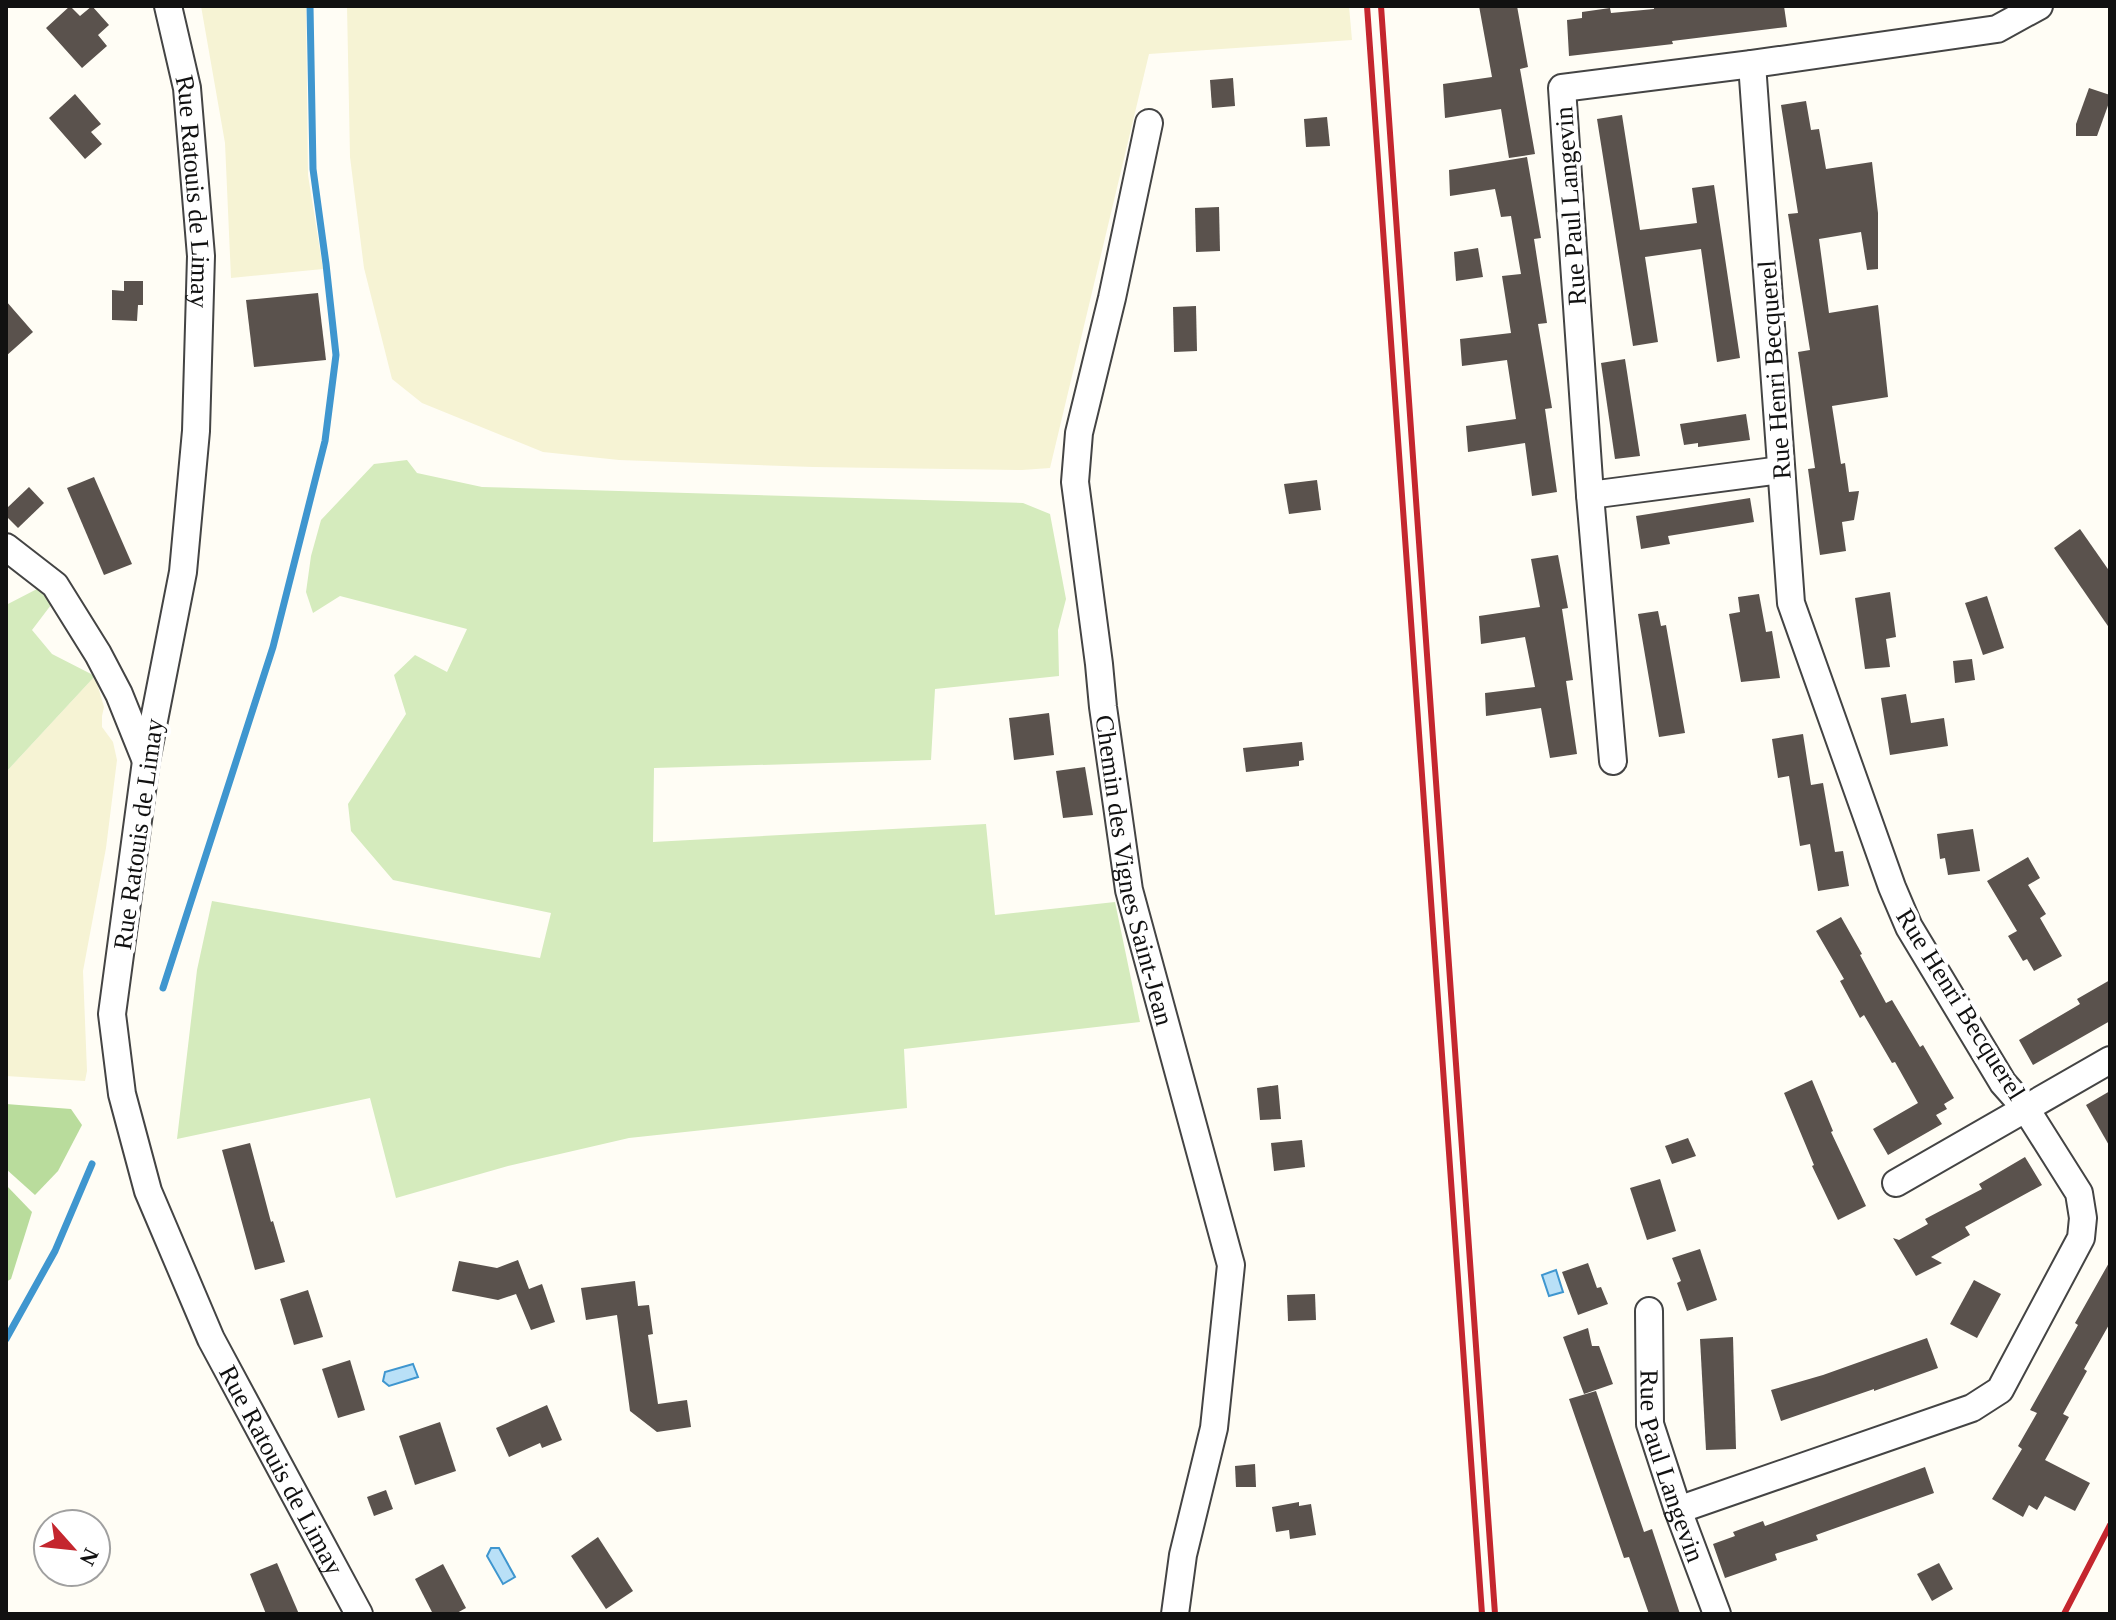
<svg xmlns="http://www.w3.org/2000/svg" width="2116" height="1620" font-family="'Times New Roman',serif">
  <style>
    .farmland { fill: #f6f3d4 }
    .green { fill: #d5ebbd }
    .forest { fill: #b9dc9c }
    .water { fill: #b9e0f7; stroke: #3f96cf; stroke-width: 2 }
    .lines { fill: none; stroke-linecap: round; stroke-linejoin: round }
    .stream { stroke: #3f96cf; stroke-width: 7 }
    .building { fill: #5a524d }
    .street-casing { stroke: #444; stroke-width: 30 }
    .street { stroke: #fff; stroke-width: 26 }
    .rail { stroke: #c4262e; stroke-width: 6 }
    .labels { text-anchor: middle; stroke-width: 8; stroke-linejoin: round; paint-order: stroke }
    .street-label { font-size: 26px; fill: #111; stroke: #fff }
  </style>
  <rect width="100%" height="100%" fill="#fffdf5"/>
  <!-- farmland -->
  <g class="farmland">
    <polygon points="201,6 306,6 308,175 323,269 231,278 225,143"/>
    <polygon points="347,6 1349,6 1352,40 1149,54 1050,468 1022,470 813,467 619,460 543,452 422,403 392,379 364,268 350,157"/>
    <polygon points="95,676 104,707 102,716 102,727 113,742 117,760 106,848 83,971 87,1071 85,1081 6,1076 6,772"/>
  </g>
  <!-- green -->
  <g class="green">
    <polygon points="407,460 417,473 482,487 1023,503 1050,514 1066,599 1058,630 1059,676 935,689 931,760 654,768 653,842 986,824 995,915 1115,902 1140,1022 904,1049 907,1108 629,1138 508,1166 396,1198 370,1098 177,1139 197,970 212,901 540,958 551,913 393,880 351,831 348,804 406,714 394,675 415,655 447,672 467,629 340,596 313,613 306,592 311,556 321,520 374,464"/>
    <polygon points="37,589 54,601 32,630 52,654 95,676 6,772 6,605"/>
  </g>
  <!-- forest -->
  <g class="forest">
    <polygon points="6,1104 71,1109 82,1125 58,1171 35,1195 6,1169"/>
    <polygon points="6,1185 32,1212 11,1279 6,1282"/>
  </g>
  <!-- water -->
  <g class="water">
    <polygon points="1556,1270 1563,1292 1549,1296 1542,1275"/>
    <polygon points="413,1364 418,1377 389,1386 383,1381 385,1372"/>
    <polygon points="491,1548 499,1548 515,1577 503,1584 487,1556"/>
  </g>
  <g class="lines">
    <!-- stream -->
    <g class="stream">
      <polyline points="163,988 273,647 325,441 336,355 326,264 313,169 310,6"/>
      <polyline points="6,1339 55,1251 92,1164"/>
    </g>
  </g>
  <!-- building -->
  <g class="building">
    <polygon points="70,6 80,16 92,6 109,25 98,35 107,46 82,68 46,28"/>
    <polygon points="1479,6 1517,6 1528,67 1520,69 1535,154 1509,158 1501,109 1445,118 1443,84 1492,77"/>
    <polygon points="1654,6 1784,6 1787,27 1672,41 1673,44 1569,56 1567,20 1582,18 1582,12 1610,8 1611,13 1654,9"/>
    <polygon points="1233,78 1235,106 1212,108 1210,80"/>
    <polygon points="2089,88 2110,95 2110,100 2097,136 2076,136 2076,124"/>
    <polygon points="75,94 101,124 91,132 102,144 85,159 49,118"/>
    <polygon points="1806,101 1811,130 1819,129 1826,169 1872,162 1878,213 1878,269 1867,270 1861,232 1819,239 1829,313 1878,305 1888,397 1832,406 1841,464 1845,463 1849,492 1859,491 1854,520 1842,522 1846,551 1820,555 1808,469 1815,468 1798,352 1810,350 1788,214 1798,213 1781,105"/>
    <polygon points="1622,115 1640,230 1697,223 1692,188 1714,185 1740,358 1717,362 1701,249 1645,257 1658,342 1633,346 1597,119"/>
    <polygon points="1327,117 1330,146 1306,147 1304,119"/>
    <polygon points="1527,157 1541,238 1534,239 1547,323 1538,324 1552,408 1545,409 1557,492 1532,496 1525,443 1468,452 1466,426 1516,419 1507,360 1462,366 1460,339 1511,333 1502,276 1521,274 1511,216 1501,217 1495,189 1450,196 1449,170"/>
    <polygon points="1219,207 1220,251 1196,252 1195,208"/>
    <polygon points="1478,248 1483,277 1456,281 1454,252"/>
    <polygon points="124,281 143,281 143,305 138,305 137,321 112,320 112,290 124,291"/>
    <polygon points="318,293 326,360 254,367 246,300"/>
    <polygon points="6,301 33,332 6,356"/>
    <polygon points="1196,306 1197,351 1174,352 1173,307"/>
    <polygon points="1625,359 1640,456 1615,459 1601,363"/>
    <polygon points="1746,414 1750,440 1698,447 1698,443 1684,445 1680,424"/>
    <polygon points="94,477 132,564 104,575 67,488"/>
    <polygon points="1317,480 1321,510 1289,514 1284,484"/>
    <polygon points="29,487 44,503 18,528 6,516 6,509"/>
    <polygon points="1750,498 1754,522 1668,536 1670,544 1641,549 1636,516"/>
    <polygon points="2080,529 2110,572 2110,629 2054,548"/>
    <polygon points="1558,555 1568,608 1562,609 1573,680 1566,681 1577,754 1550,758 1541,708 1486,716 1485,693 1535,687 1525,637 1481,644 1479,616 1540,607 1531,559"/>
    <polygon points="1890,592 1896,637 1886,639 1890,667 1865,669 1855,598"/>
    <polygon points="1759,594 1766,632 1772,631 1780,678 1741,682 1729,614 1740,612 1738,597"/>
    <polygon points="1987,596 2004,648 1983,655 1965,603"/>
    <polygon points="1658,611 1661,626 1666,625 1685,733 1659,737 1638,614"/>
    <polygon points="1972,659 1975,680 1955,683 1953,661"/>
    <polygon points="1906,694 1911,723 1944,718 1948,746 1890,755 1881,698"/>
    <polygon points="1049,713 1054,755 1014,760 1009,718"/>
    <polygon points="1803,734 1811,785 1823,783 1835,852 1843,851 1849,886 1818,891 1810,844 1800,846 1789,776 1778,778 1772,739"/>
    <polygon points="1302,742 1304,760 1299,761 1299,766 1246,772 1243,748"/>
    <polygon points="1085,767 1093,815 1063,818 1056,771"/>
    <polygon points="1973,829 1980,871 1948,875 1945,858 1940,859 1937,834"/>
    <polygon points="2028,857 2040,878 2028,885 2046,914 2040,918 2062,956 2034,971 2027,959 2023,961 2008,936 2017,931 1987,881"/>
    <polygon points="1841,917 1862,954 1860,955 1886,1003 1892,1000 1920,1047 1923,1045 1954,1098 1944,1104 1947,1109 1936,1115 1942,1124 1888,1155 1873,1129 1918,1103 1895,1062 1892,1063 1864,1015 1860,1018 1840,981 1844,979 1816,931"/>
    <polygon points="2110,980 2110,1021 2033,1065 2019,1040 2080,1004 2077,999"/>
    <polygon points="1812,1080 1833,1131 1831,1132 1866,1206 1838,1220 1812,1166 1814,1165 1784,1093"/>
    <polygon points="1278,1085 1281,1119 1260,1120 1257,1088"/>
    <polygon points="2110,1091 2110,1147 2086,1105"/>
    <polygon points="1688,1138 1696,1156 1672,1164 1665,1146"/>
    <polygon points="1302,1140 1305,1167 1274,1171 1271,1143"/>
    <polygon points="250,1143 271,1222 273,1221 285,1262 255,1270 222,1150"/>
    <polygon points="2025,1157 2042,1185 1965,1227 1970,1235 1931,1257 1942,1263 1916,1276 1893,1238 1899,1240 1928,1224 1925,1219 1982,1189 1979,1184"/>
    <polygon points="1660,1179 1676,1231 1647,1240 1630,1188"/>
    <polygon points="1700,1249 1717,1300 1687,1311 1677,1283 1681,1281 1672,1258"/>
    <polygon points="518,1260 529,1289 542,1284 555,1322 531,1330 516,1294 498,1300 452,1291 459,1261 497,1268"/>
    <polygon points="2110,1261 2110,1323 2084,1369 2087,1371 2063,1414 2069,1417 2045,1460 2090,1483 2075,1511 2045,1496 2037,1510 2029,1505 2023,1517 1992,1499 2022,1449 2018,1446 2037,1413 2030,1410 2078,1325 2075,1323"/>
    <polygon points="1588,1263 1597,1288 1601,1287 1608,1304 1578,1315 1562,1272"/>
    <polygon points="1974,1280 2001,1294 1977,1338 1950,1324"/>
    <polygon points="635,1281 638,1306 649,1305 653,1334 648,1335 658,1404 687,1400 691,1427 657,1432 630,1411 617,1315 586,1320 581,1288"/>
    <polygon points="308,1290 323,1337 294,1345 280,1299"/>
    <polygon points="1315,1294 1316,1320 1288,1321 1287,1295"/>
    <polygon points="1588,1328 1592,1346 1599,1346 1613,1384 1584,1394 1563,1337"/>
    <polygon points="1733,1337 1736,1449 1706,1450 1700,1339"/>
    <polygon points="1927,1338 1938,1368 1874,1391 1874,1389 1781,1421 1771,1390 1823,1375"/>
    <polygon points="350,1360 365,1410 338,1418 322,1369"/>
    <polygon points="1596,1391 1644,1532 1652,1529 1680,1614 1649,1614 1629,1557 1624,1558 1569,1399"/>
    <polygon points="547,1405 562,1440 542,1448 540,1443 509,1457 496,1428"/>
    <polygon points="440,1422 456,1471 415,1485 399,1436"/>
    <polygon points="1255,1464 1256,1487 1236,1487 1235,1466"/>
    <polygon points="1925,1467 1934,1493 1816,1535 1818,1540 1775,1554 1777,1560 1725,1578 1713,1544 1735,1536 1733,1532 1763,1521 1765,1526"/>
    <polygon points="386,1490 393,1509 374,1516 367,1497"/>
    <polygon points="1299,1502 1299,1506 1311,1504 1316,1535 1290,1539 1289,1530 1276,1532 1272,1507"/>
    <polygon points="598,1537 633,1591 606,1609 571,1556"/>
    <polygon points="277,1563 299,1614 266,1614 250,1574"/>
    <polygon points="1939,1563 1953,1589 1932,1601 1917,1574"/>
    <polygon points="443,1564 466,1608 455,1614 433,1614 415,1579"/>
  </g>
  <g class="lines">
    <!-- street casing -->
    <g class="street-casing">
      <g id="street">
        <path id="s1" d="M168 6 187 88 201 256 196 431 183 572 146 761 112 1014 122 1094 148 1191 211 1339 359 1614"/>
        <path id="s2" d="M1149 123 1112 298 1079 433 1075 482 1099 664 1103 707 1129 890 1231 1265 1214 1428 1183 1555 1175 1614"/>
        <polyline points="1590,495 1781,470"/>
        <polyline points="6,547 55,585 98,654 119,694 146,761"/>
        <polyline points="1613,761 1590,495 1562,88 1752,64 1997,29 2039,6"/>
        <polyline points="1896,1183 2110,1060"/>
        <path id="s3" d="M1649 1311 1650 1424 1678 1510 1717 1614"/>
        <polyline points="1678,1510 1972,1408 2000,1390 2081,1238 2083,1218 2079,1193 2026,1109 2003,1083 1909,927 1892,887 1791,603 1752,64"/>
      </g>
    </g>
    <!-- street -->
    <use href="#street" class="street"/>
    <!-- rail -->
    <g class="rail">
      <polyline points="1367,6 1482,1614"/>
      <polyline points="1381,6 1495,1614"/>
      <polyline points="2064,1614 2110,1525"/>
    </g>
  </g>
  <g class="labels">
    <!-- street labels -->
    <g class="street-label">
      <text dy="9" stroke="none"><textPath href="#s1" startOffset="188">Rue Ratouis de Limay</textPath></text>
      <text transform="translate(1570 206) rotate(-94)" y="9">Rue Paul Langevin</text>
      <text transform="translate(1774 370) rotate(-94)" y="9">Rue Henri Becquerel</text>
      <text transform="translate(138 834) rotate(-82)" y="9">Rue Ratouis de Limay</text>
      <text dy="9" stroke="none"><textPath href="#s2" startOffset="760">Chemin des Vignes Saint-Jean</textPath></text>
      <text transform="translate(1961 1004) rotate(58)" y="9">Rue Henri Becquerel</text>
      <text dy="9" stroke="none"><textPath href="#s3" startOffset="158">Rue Paul Langevin</textPath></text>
      <text dy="9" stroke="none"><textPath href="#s1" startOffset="1508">Rue Ratouis de Limay</textPath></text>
    </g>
  </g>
  <!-- border -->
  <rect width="2116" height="1620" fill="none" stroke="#111111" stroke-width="16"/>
  <!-- north arrow -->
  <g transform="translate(72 1548) rotate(117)"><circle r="38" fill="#ffffff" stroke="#a0a0a0" stroke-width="2"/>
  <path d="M0-6L14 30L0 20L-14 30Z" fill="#c4262e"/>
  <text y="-12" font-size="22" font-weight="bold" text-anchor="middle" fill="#111111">N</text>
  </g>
</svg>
